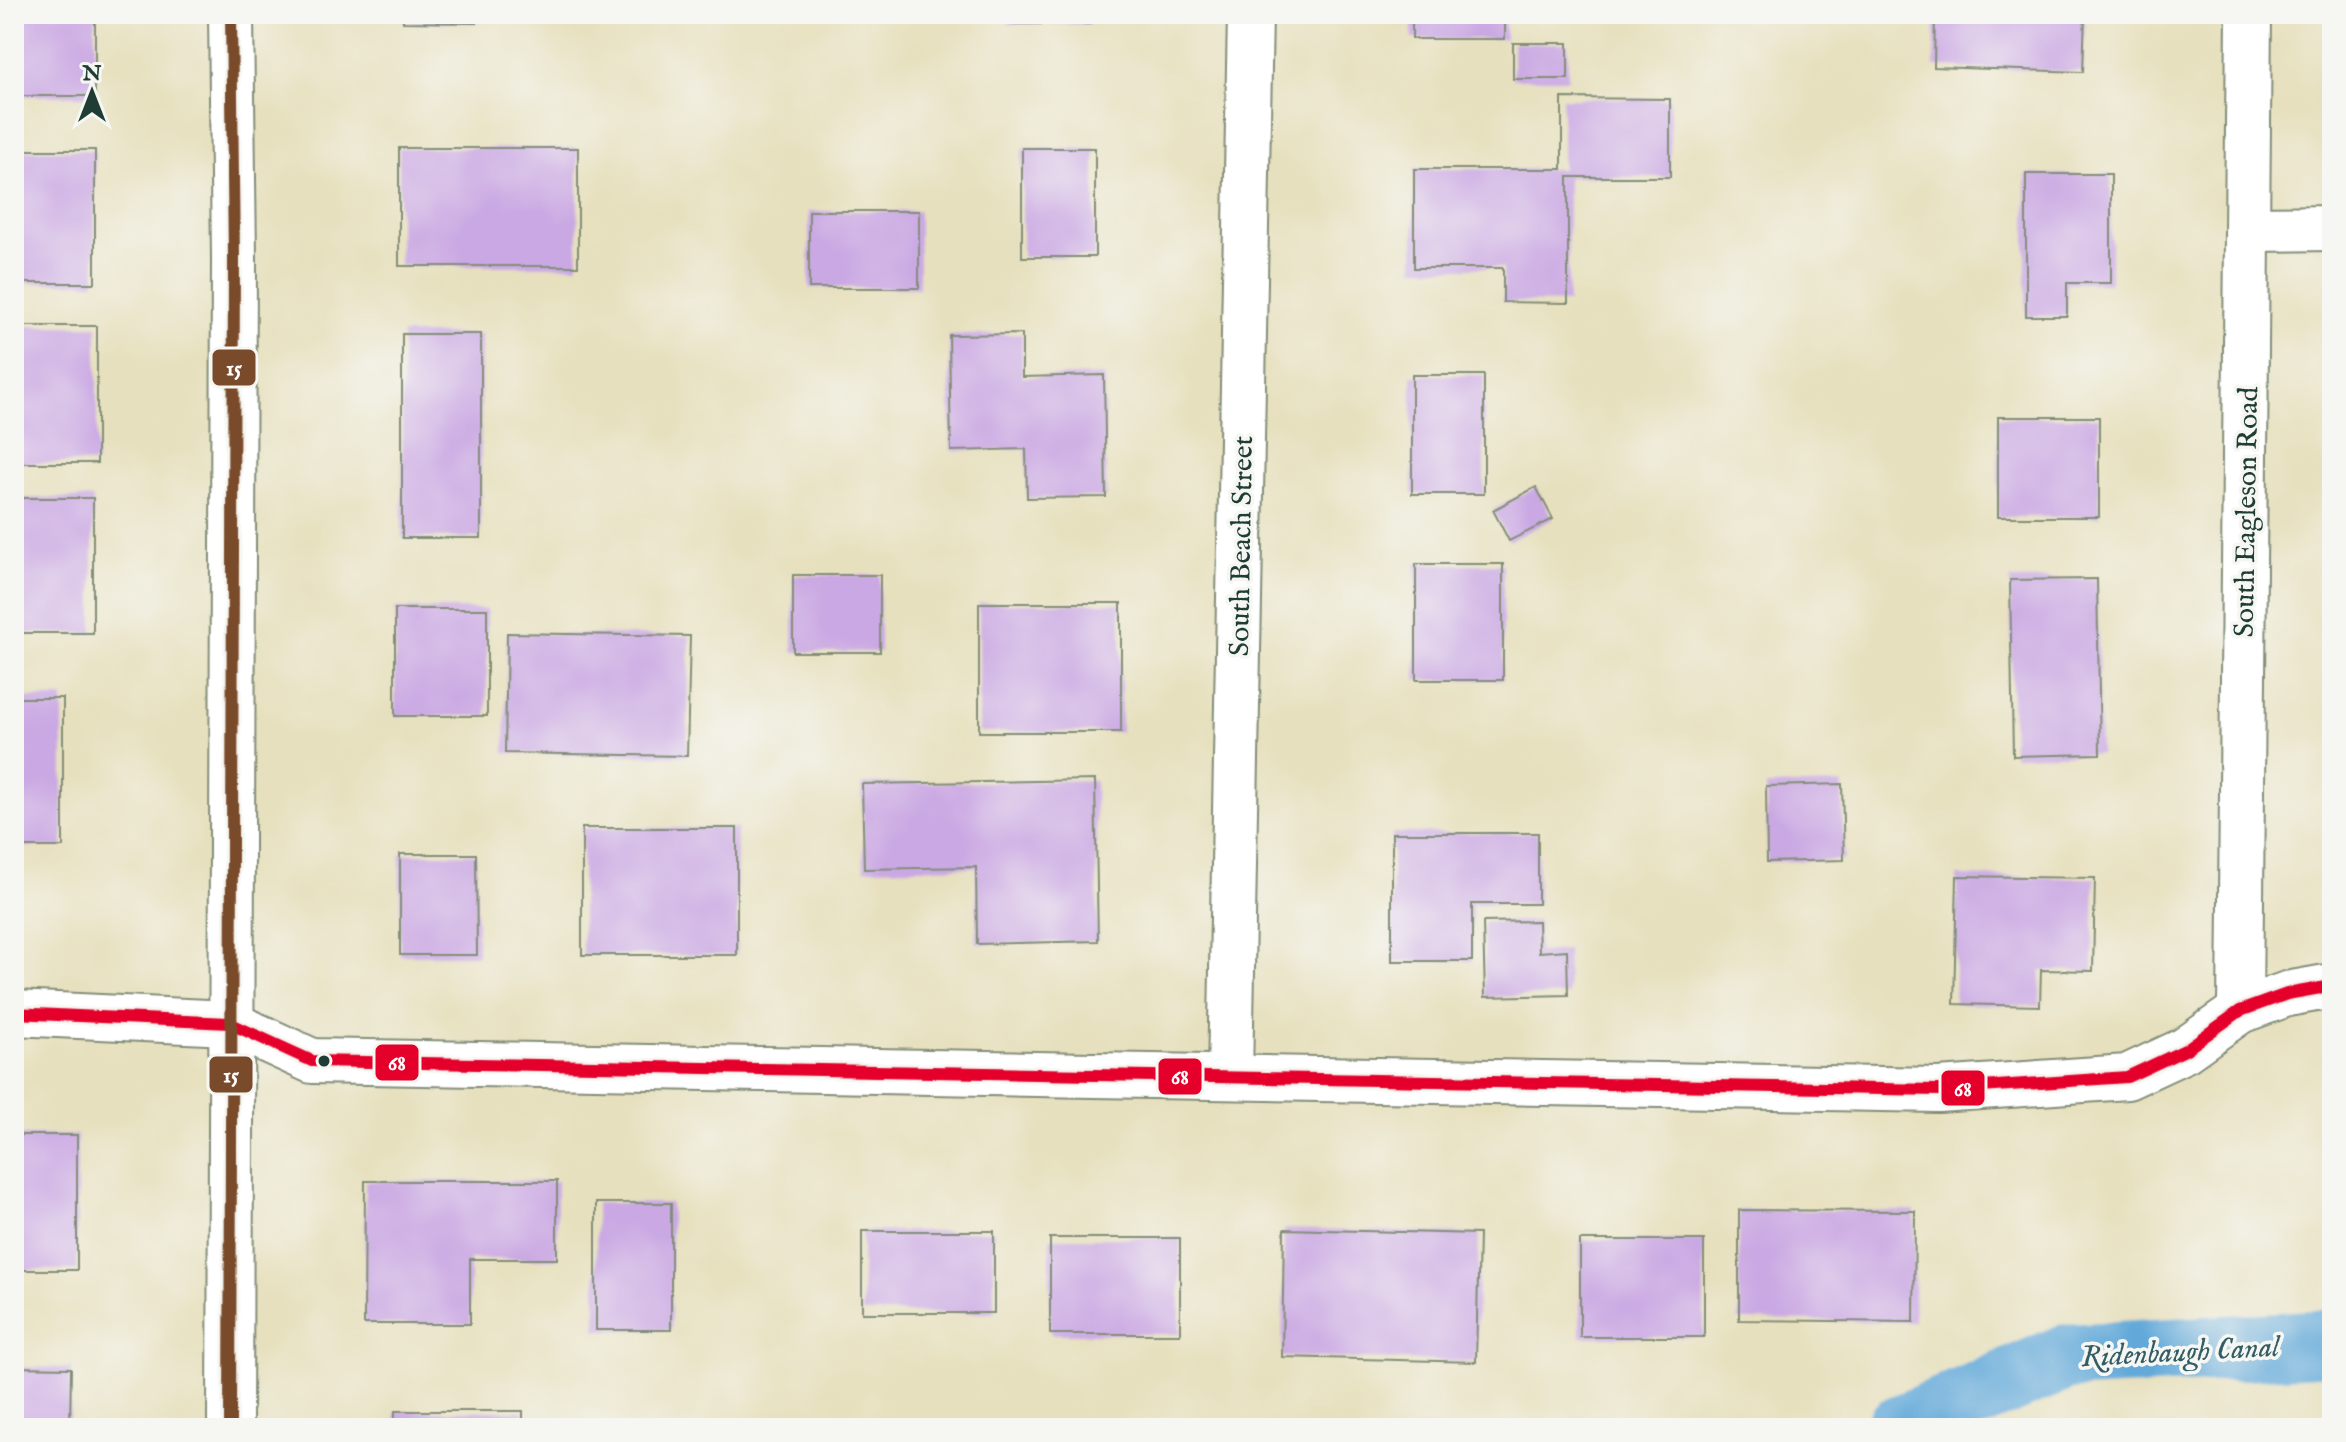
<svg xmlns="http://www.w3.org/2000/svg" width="2346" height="1442" font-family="'IM FELL English',serif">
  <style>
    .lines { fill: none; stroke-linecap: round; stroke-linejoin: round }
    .canal { stroke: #62a9d9; stroke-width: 66 }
    .building { fill: #caa8e3 }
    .minor-casing { stroke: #838e79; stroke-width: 48 }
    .major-casing { stroke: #838e79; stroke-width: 48 }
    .minor { stroke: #fff; stroke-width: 44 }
    .major { stroke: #fff; stroke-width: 44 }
    .bus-1-casing { stroke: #f6f6f2; stroke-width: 18 }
    .bus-2-casing { stroke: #f6f6f2; stroke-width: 18 }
    .bus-1 { stroke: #e4002b; stroke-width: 12 }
    .bus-2 { stroke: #7a4b2a; stroke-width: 12 }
    .bus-dot { fill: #1f3d34; stroke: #f6f6f2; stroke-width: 3 }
    .labels { text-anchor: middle; stroke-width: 7; stroke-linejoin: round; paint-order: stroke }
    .street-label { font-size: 28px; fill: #1f3d34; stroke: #f6f6f2 }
    .water-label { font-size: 30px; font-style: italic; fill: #335d66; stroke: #f6f6f2 }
    .line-badge { stroke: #f6f6f2; stroke-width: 3 }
    .badge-label { font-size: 22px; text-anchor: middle; font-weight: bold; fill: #fff }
  </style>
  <rect width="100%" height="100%" fill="#f6f6f2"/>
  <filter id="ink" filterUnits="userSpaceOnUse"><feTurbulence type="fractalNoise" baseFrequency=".0125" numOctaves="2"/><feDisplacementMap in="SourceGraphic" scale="16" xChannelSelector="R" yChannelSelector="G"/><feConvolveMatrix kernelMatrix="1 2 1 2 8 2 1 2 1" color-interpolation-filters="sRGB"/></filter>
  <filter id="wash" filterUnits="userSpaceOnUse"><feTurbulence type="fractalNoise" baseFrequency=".006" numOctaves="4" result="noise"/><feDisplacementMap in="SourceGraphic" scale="32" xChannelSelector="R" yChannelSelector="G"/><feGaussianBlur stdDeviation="1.8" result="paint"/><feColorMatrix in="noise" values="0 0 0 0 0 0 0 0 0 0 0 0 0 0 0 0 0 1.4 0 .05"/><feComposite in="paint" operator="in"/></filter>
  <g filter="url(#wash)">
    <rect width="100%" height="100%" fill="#e7e0be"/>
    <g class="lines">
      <!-- canal -->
      <polyline class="canal" points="1899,1428 2066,1357 2332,1342"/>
    </g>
    <g id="blocks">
      <!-- building -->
      <g class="building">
        <rect x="14" y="14" width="81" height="82"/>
        <polygon points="403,14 476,14 476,23 403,22"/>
        <rect x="1008" y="14" width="82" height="10"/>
        <rect x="1412" y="14" width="93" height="25"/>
        <polygon points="1935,14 2085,14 2083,72 1934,67"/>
        <rect x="1513" y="43" width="55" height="36"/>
        <polygon points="1562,98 1670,99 1670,177 1568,177 1568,303 1503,302 1503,268 1414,268 1414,169 1562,169"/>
        <rect x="399" y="148" width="179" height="118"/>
        <rect x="1022" y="148" width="73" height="109"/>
        <rect x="14" y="150" width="81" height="133"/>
        <polygon points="2026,174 2111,174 2111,283 2067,283 2067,316 2026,316"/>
        <rect x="809" y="211" width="110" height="77"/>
        <polygon points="18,326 97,326 97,463 14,463 14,397 18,397"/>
        <rect x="402" y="334" width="79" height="204"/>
        <polygon points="1022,334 1022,377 1104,375 1106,497 1027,498 1026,449 951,451 949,335"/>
        <rect x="1412" y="375" width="72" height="119"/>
        <rect x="1998" y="417" width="101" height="100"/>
        <polygon points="1536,487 1553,519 1509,541 1493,510"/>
        <rect x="14" y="498" width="79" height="135"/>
        <rect x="1416" y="564" width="87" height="116"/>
        <rect x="793" y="575" width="87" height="77"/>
        <polygon points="2097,579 2100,754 2013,756 2010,580"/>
        <rect x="979" y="603" width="142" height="129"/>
        <rect x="395" y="609" width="92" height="107"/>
        <polygon points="507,633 690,636 687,756 505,753"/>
        <rect x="14" y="698" width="49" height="149"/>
        <polygon points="1095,780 1098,941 977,944 976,867 864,869 862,784"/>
        <polygon points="1842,784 1844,860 1767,862 1766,786"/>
        <rect x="582" y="828" width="155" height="127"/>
        <polygon points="1392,833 1538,833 1538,904 1472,904 1472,961 1392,961"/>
        <polygon points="400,854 476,854 477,955 400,955"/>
        <polygon points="1957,876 2095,878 2093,971 2041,970 2040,1006 1954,1004"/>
        <polygon points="1538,921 1539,952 1567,950 1568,995 1485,997 1483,922"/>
        <rect x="14" y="1135" width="63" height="135"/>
        <polygon points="365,1181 557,1181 557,1259 470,1259 470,1324 364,1324"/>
        <rect x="596" y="1203" width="75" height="127"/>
        <polygon points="1739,1210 1915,1211 1914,1322 1739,1320"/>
        <polygon points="1284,1229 1479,1234 1476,1362 1282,1357"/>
        <rect x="862" y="1231" width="132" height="82"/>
        <rect x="1050" y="1238" width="130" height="96"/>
        <rect x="1580" y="1240" width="124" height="97"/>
        <polygon points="14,1367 71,1368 70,1428 14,1428"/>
        <rect x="395" y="1411" width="128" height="17"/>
      </g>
    </g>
  </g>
  <g filter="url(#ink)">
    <use href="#blocks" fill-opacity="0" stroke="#838e79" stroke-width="2"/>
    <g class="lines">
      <!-- minor casing -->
      <g class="minor-casing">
        <g id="minor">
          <polyline points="2248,229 2332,228"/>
          <polyline points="2240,1011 2249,14"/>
          <polyline points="14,1013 229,1023 312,1061 1938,1090 2127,1077 2185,1050 2240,1011 2287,994 2332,986"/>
          <polyline points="1230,1077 1250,14"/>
        </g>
      </g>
      <!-- major casing -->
      <g class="major-casing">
        <polyline id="major" points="230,1428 234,258 231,14"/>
      </g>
      <!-- minor -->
      <use href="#minor" class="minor"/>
      <!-- major -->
      <use href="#major" class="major"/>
      <!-- bus-1 casing -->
      <g class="bus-1-casing">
        <polyline id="bus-1" points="14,1013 229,1023 312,1061 1938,1090 2127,1077 2185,1050 2240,1011 2287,994 2332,986"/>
      </g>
      <!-- bus-2 casing -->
      <g class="bus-2-casing">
        <polyline id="bus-2" points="230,1428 234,258 231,14"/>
      </g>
      <!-- bus-1 -->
      <use href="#bus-1" class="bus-1"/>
      <!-- bus-2 -->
      <use href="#bus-2" class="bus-2"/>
    </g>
  </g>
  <!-- markers -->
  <circle class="bus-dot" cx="324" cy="1061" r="7"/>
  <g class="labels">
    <!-- street labels -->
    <g class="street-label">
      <text transform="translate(2245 512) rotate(-89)" y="10">South Eagleson Road</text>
      <text transform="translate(1240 546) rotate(-89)" y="10">South Beach Street</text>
    </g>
    <!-- water labels -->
    <g class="water-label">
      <text transform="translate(2180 1351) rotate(-3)" y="10">Ridenbaugh Canal</text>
    </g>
  </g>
  <g class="line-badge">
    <rect x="211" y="348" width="46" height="39" rx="8" fill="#7a4b2a"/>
    <rect x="374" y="1043" width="46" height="39" rx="8" fill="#e4002b"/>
    <rect x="208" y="1055" width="46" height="39" rx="8" fill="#7a4b2a"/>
    <rect x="1157" y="1057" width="46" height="39" rx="8" fill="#e4002b"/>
    <rect x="1940" y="1069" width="46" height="38" rx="8" fill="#e4002b"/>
  </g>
  <g class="badge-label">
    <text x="234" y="375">15</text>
    <text x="397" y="1070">68</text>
    <text x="231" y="1082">15</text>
    <text x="1180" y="1084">68</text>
    <text x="1963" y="1096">68</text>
  </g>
  <!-- margin -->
  <rect width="2346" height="1442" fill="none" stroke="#f6f6f2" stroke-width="48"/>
  <!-- north arrow -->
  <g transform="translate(92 92)" stroke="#f6f6f2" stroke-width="6" paint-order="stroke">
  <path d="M0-6L14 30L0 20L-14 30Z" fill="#1f3d34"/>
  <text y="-12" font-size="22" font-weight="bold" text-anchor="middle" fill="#1f3d34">N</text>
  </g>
</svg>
